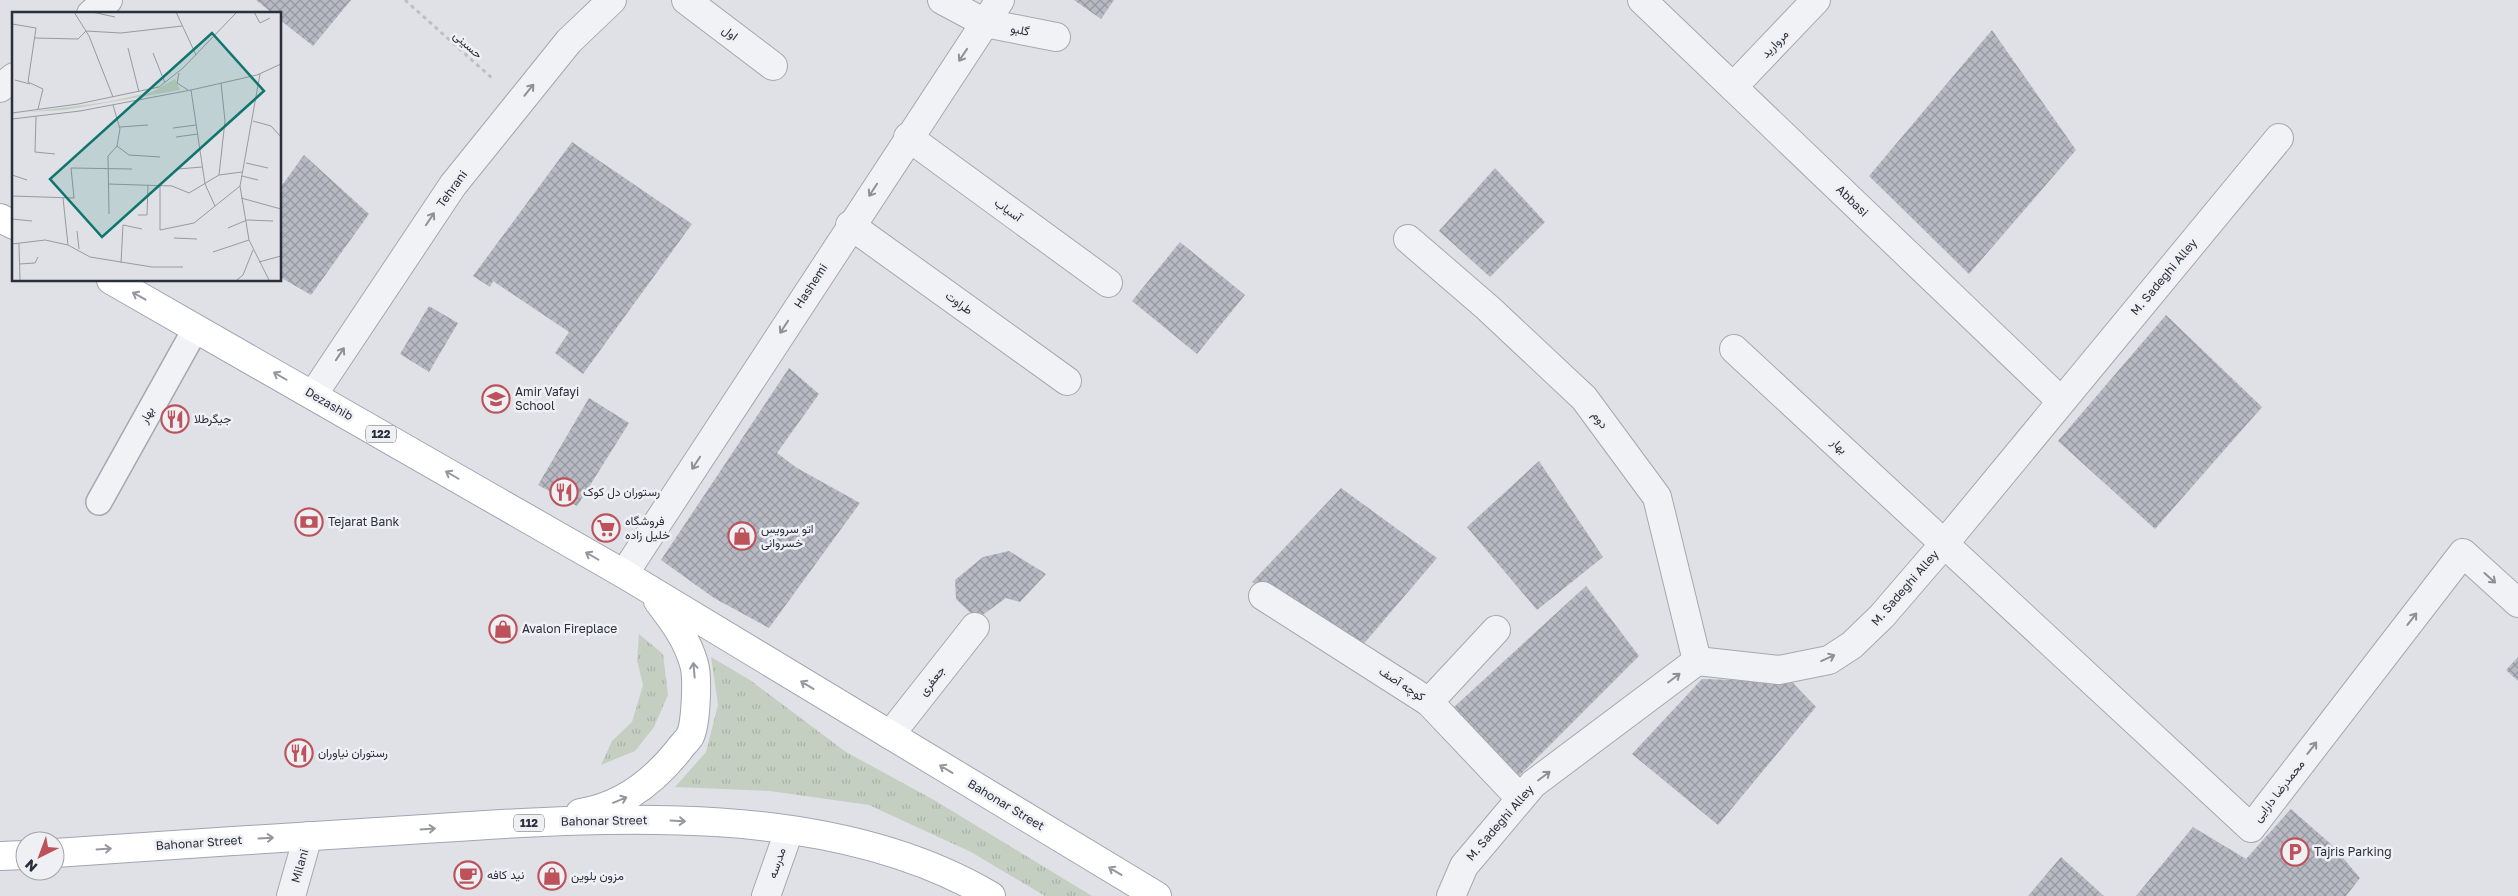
<svg xmlns="http://www.w3.org/2000/svg" width="2518" height="896" font-family="'Golos Text',Vazirmatn,sans-serif">
  <style>
    .grass { fill: url(#grass-tufts) }
    .building { fill: url(#building-cross-hatch) }
    .lines { fill: none; stroke-linecap: round; stroke-linejoin: round }
    .lane-casing { stroke: #a5a8b0; stroke-width: 28 }
    .street-casing { stroke: #a5a8b0; stroke-width: 30 }
    .primary-casing { stroke: #a0a5b1; stroke-width: 30 }
    .path { stroke: #bdbfc5; stroke-width: 3; stroke-dasharray: 4 4; stroke-linecap: butt }
    .lane { stroke: #f1f2f5; stroke-width: 25 }
    .street { stroke: #f1f2f5; stroke-width: 28 }
    .primary { stroke: #fff; stroke-width: 28 }
    .oneway { stroke: #8e9098 }
    .oneway2 { stroke: #94979e }
    .labels { text-anchor: middle; stroke-width: 5; stroke-linejoin: round; paint-order: stroke }
    .shield { fill: #eef0f4; stroke: #656973; stroke-width: 1 }
    .shield-label { font-size: 11px; font-weight: bold; fill: #2a2f3c }
    .street-label { font-size: 12px; fill: #2a2f3c; stroke: #eef0f4 }
    .poi-label { font-size: 12px; fill: #2a2f3c; stroke: #eef0f4; text-anchor: start }
    .inset-road { fill: none; stroke: #979aa2; stroke-width: 1 }
    .view { fill: #0f766e; fill-opacity: 0.15; stroke: #0f766e; stroke-width: 2.5 }
    .inset-edge { fill: none; stroke: #2a2f3c; stroke-width: 2.5 }
  </style>
  <defs>
    <pattern id="grass-tufts" width="24" height="20" patternUnits="userSpaceOnUse" patternTransform="scale(1.25)"><rect width="24" height="20" fill="#c4cfc1"/><path d="M3 7l-1-3M5 7V3M7 7l1-3M15 17l-1-3M17 17v-4M19 17l1-3" fill="none" stroke="#a9b2a7"/></pattern>
    <pattern id="building-cross-hatch" width="8" height="8" patternUnits="userSpaceOnUse" patternTransform="scale(1.25)"><rect width="8" height="8" fill="#b7bac3"/><path d="M0 0l8 8M0 8l8-8" fill="none" stroke="#9598a0"/></pattern>
  </defs>
  <rect width="100%" height="100%" fill="#dfe1e6"/>
  <!-- grass -->
  <g class="grass">
    <polygon points="639,634 663,654 668,695 654,727 635,751 601,765 612,741 632,722 643,685 637,660"/>
    <polygon points="711,657 750,680 846,752 934,800 1092,896 1045,896 971,852 869,805 770,791 675,787 706,752 718,705"/>
  </g>
  <!-- building -->
  <g class="building">
    <polygon points="256,0 351,0 313,46 280,20 280,14 273,14"/>
    <polygon points="1074,0 1114,0 1101,19"/>
    <polygon points="1992,30 2076,150 1969,274 1869,176"/>
    <polygon points="572,142 692,224 583,374 555,353 569,332 493,281 490,287 473,276"/>
    <polygon points="304,155 369,214 311,295 280,277 280,188"/>
    <polygon points="1495,168 1545,222 1490,277 1439,231"/>
    <polygon points="1180,242 1245,295 1197,354 1132,301"/>
    <polygon points="429,306 458,323 429,372 400,354"/>
    <polygon points="2166,315 2262,407 2155,529 2058,441"/>
    <polygon points="789,368 819,394 777,453 797,468 860,503 769,628 714,598 661,560"/>
    <polygon points="589,398 629,423 577,506 538,485"/>
    <polygon points="1539,461 1603,557 1537,610 1467,527"/>
    <polygon points="1341,488 1437,558 1361,647 1252,582"/>
    <polygon points="1009,551 1046,574 1020,602 1006,598 977,619 956,599 955,580 983,557"/>
    <polygon points="1586,586 1639,656 1518,777 1453,708"/>
    <polygon points="2518,657 2518,681 2506,670"/>
    <polygon points="1702,679 1792,682 1816,707 1718,825 1632,754"/>
    <polygon points="2291,809 2332,845 2360,878 2346,896 2136,896 2193,827 2246,859"/>
    <polygon points="2061,857 2104,896 2028,896"/>
  </g>
  <g class="lines">
    <!-- lane casing -->
    <g class="lane-casing">
      <polyline id="lane" points="99,502 196,328"/>
    </g>
    <!-- street casing -->
    <g class="street-casing">
      <g id="street">
        <polyline points="686,0 773,66"/>
        <polyline points="942,0 985,23 1056,37"/>
        <polyline points="1642,0 2061,401"/>
        <polyline points="91,14 108,0"/>
        <polyline points="1733,87 1816,0"/>
        <polyline points="0,88 14,77"/>
        <polyline points="908,137 1108,283"/>
        <polyline points="850,225 1067,381"/>
        <polyline points="1408,239 1488,308 1584,398 1657,497 1697,661"/>
        <polyline points="1734,349 2251,828 2463,553 2518,603"/>
        <polyline points="313,395 453,185 569,41 612,0"/>
        <polyline points="624,574 1000,0"/>
        <polyline points="1263,596 1429,702 1520,798"/>
        <polyline points="1429,702 1496,630"/>
        <polyline points="890,735 975,627"/>
        <polyline points="291,896 308,836"/>
        <polyline points="766,896 789,831"/>
        <polyline points="1451,896 1464,866 1533,784 1697,661 1779,670 1829,660 1852,645 1882,616 1944,544 2279,138"/>
      </g>
    </g>
    <!-- primary casing -->
    <g class="primary-casing">
      <g id="primary">
        <polyline points="0,218 14,225"/>
        <polyline points="111,280 624,574 1157,896"/>
        <path d="M580 813C620 807 653 782 678 751 681 746 687 741 690 736 696 724 698 677 694 664 687 639 673 621 658 601"/>
        <path d="M55 853C168 845 280 838 393 831 582 819 821 795 991 896"/>
        <polyline points="0,856 25,855"/>
      </g>
    </g>
    <!-- path -->
    <polyline class="path" points="405,0 493,79"/>
    <!-- lane -->
    <use href="#lane" class="lane"/>
    <!-- street -->
    <use href="#street" class="street"/>
    <!-- primary -->
    <use href="#primary" class="primary"/>
  </g>
  <!-- one-way arrows -->
  <defs><path id="oneway-shaft" d="M-6 0H5M1.5-3L5.5 0L1.5 3" fill="none" stroke-width="1.6" stroke-linecap="round" stroke-linejoin="round" transform="scale(1.25)"/></defs>
  <g class="oneway">
    <use href="#oneway-shaft" transform="translate(963 55) rotate(124)"/>
    <use href="#oneway-shaft" transform="translate(529 90) rotate(-51)"/>
    <use href="#oneway-shaft" transform="translate(873 190) rotate(123)"/>
    <use href="#oneway-shaft" transform="translate(430 219) rotate(-56)"/>
    <use href="#oneway-shaft" transform="translate(784 327) rotate(123)"/>
    <use href="#oneway-shaft" transform="translate(340 354) rotate(-56)"/>
    <use href="#oneway-shaft" transform="translate(696 463) rotate(123)"/>
    <use href="#oneway-shaft" transform="translate(2490 578) rotate(42)"/>
    <use href="#oneway-shaft" transform="translate(2412 619) rotate(-52)"/>
    <use href="#oneway-shaft" transform="translate(1828 658) rotate(-24)"/>
    <use href="#oneway-shaft" transform="translate(1674 678) rotate(-37)"/>
    <use href="#oneway-shaft" transform="translate(2312 748) rotate(-52)"/>
    <use href="#oneway-shaft" transform="translate(1544 776) rotate(-37)"/>
  </g>
  <g class="oneway2">
    <use href="#oneway-shaft" transform="translate(139 296) rotate(-151)"/>
    <use href="#oneway-shaft" transform="translate(280 376) rotate(-150)"/>
    <use href="#oneway-shaft" transform="translate(452 475) rotate(-150)"/>
    <use href="#oneway-shaft" transform="translate(592 556) rotate(-150)"/>
    <use href="#oneway-shaft" transform="translate(694 670) rotate(-95)"/>
    <use href="#oneway-shaft" transform="translate(807 685) rotate(-149)"/>
    <use href="#oneway-shaft" transform="translate(946 769) rotate(-149)"/>
    <use href="#oneway-shaft" transform="translate(620 800) rotate(-22)"/>
    <use href="#oneway-shaft" transform="translate(678 821) rotate(3)"/>
    <use href="#oneway-shaft" transform="translate(428 829) rotate(-4)"/>
    <use href="#oneway-shaft" transform="translate(266 838) rotate(-3)"/>
    <use href="#oneway-shaft" transform="translate(104 849) rotate(-4)"/>
    <use href="#oneway-shaft" transform="translate(1115 871) rotate(-149)"/>
  </g>
  <!-- icons -->
  <defs>
    <g id="school-ring" transform="scale(1.4375)"><circle r="9.5" fill="#eef0f4" stroke="#bd525b" stroke-width="1.5"/><path d="M0-5L7-2L0 1L-7-2ZM-4 1L0 2.5L4 1V4Q0 6-4 4Z" fill="#bd525b"/></g>
    <g id="restaurant-ring" transform="scale(1.4375)"><circle r="9.5" fill="#eef0f4" stroke="#bd525b" stroke-width="1.5"/><path d="M-5-6h1v4h1v-4h1v4h1v-4h1v5L-1.5 .5V6h-2V.5L-5-1ZM5-6V6H3V1.5H1.5Q1.5-4 5-6Z" fill="#bd525b"/></g>
    <g id="bank-ring" transform="scale(1.4375)"><circle r="9.5" fill="#eef0f4" stroke="#bd525b" stroke-width="1.5"/><path d="M-6-4H6V4H-6ZM0-2.3a2.3 2.3 0 1 0 0 4.6a2.3 2.3 0 1 0 0-4.6Z" fill="#bd525b"/></g>
    <g id="supermarket-ring" transform="scale(1.4375)"><circle r="9.5" fill="#eef0f4" stroke="#bd525b" stroke-width="1.5"/><path d="M-6-5.5h2.5l.6 2H6L4.5 2H-2.5L-4.4-4H-6ZM-1.5 3.2a1.3 1.3 0 1 0 .1 0ZM3 3.2a1.3 1.3 0 1 0 .1 0Z" fill="#bd525b"/></g>
    <g id="shop-ring" transform="scale(1.4375)"><circle r="9.5" fill="#eef0f4" stroke="#bd525b" stroke-width="1.5"/><path d="M-5-2.5h2.3a2.7 3.5 0 0 1 5.4 0H5L5.5 6h-11ZM-1.5-2.5h3a1.5 2.3 0 0 0-3 0Z" fill="#bd525b"/></g>
    <g id="parking-ring" transform="scale(1.4375)"><circle r="9.5" fill="#eef0f4" stroke="#bd525b" stroke-width="1.5"/><path d="M-3.5-5.5H1a3.5 3.5 0 0 1 0 7H-1V5.5H-3.5ZM-1-3.4V-.6H.8a1.4 1.4 0 0 0 0-2.8Z" fill="#bd525b"/></g>
    <g id="cafe-ring" transform="scale(1.4375)"><circle r="9.5" fill="#eef0f4" stroke="#bd525b" stroke-width="1.5"/><path d="M-5.5-4.5H6V0H3Q3 3.5 0 3.5H-2.5Q-5.5 3.5-5.5 0ZM3-3.2v2h1.7v-2ZM-6 4.5H4V6H-6Z" fill="#bd525b"/></g>
  </defs>
  <g fill-rule="evenodd">
    <use href="#school-ring" x="496" y="399"/>
    <use href="#restaurant-ring" x="175" y="419"/>
    <use href="#restaurant-ring" x="564" y="492"/>
    <use href="#bank-ring" x="309" y="522"/>
    <use href="#supermarket-ring" x="606" y="528"/>
    <use href="#shop-ring" x="742" y="536"/>
    <use href="#shop-ring" x="503" y="629"/>
    <use href="#restaurant-ring" x="299" y="753"/>
    <use href="#parking-ring" x="2295" y="852"/>
    <use href="#cafe-ring" x="468" y="875"/>
    <use href="#shop-ring" x="552" y="876"/>
  </g>
  <g class="labels">
    <!-- shield labels -->
    <g class="shield">
      <rect x="366" y="425.5" width="30" height="17" rx="4"/>
      <rect x="514" y="814.5" width="30" height="17" rx="4"/>
    </g>
    <g class="shield-label">
      <text x="381" y="438">122</text>
      <text x="529" y="827">112</text>
    </g>
    <!-- street labels -->
    <g class="street-label">
      <text transform="translate(1020 30) rotate(11)" y="4">گلبو</text>
      <text transform="translate(730 33) rotate(37)" y="4">اول</text>
      <text transform="translate(1775 44) rotate(-47)" y="4">مروارید</text>
      <text transform="translate(468 45) rotate(42)" y="4">حسینی</text>
      <text transform="translate(452 189) rotate(-54)" y="4">Tehrani</text>
      <text transform="translate(1852 201) rotate(44)" y="4">Abbasi</text>
      <text transform="translate(1008 210) rotate(36)" y="4">آسیاب</text>
      <text transform="translate(2164 277) rotate(-50)" y="4">M. Sadeghi Alley</text>
      <text transform="translate(811 286) rotate(-57)" y="4">Hashemi</text>
      <text transform="translate(959 303) rotate(36)" y="4">طراوت</text>
      <text transform="translate(329 404) rotate(30)" y="4">Dezashib</text>
      <text transform="translate(147 415) rotate(-61)" y="4">بهار</text>
      <text transform="translate(1600 420) rotate(54)" y="4">دوم</text>
      <text transform="translate(1839 446) rotate(43)" y="4">بهار</text>
      <text transform="translate(1905 588) rotate(-49)" y="4">M. Sadeghi Alley</text>
      <text transform="translate(932 681) rotate(-52)" y="4">جعفری</text>
      <text transform="translate(1402 684) rotate(33)" y="4">کوچه آصف</text>
      <text transform="translate(2279 791) rotate(-52)" y="4">محمدرضا دارایی</text>
      <text transform="translate(1006 805) rotate(31)" y="4">Bahonar Street</text>
      <text transform="translate(604 821) rotate(-1)" y="4">Bahonar Street</text>
      <text transform="translate(1500 823) rotate(-49)" y="4">M. Sadeghi Alley</text>
      <text transform="translate(199 843) rotate(-4)" y="4">Bahonar Street</text>
      <text transform="translate(777 863) rotate(-71)" y="4">مدرسه</text>
      <text transform="translate(300 866) rotate(-74)" y="4">Milani</text>
    </g>
    <!-- poi labels -->
    <g class="poi-label">
      <text x="515" y="396">Amir Vafayi<tspan x="515" dy="14">School</tspan></text>
      <text x="194" y="423">جیگرطلا</text>
      <text x="583" y="496">رستوران دل کوک</text>
      <text x="625" y="525">فروشگاه<tspan x="625" dy="14">خلیل زاده</tspan></text>
      <text x="328" y="526">Tejarat Bank</text>
      <text x="761" y="533">اتو سرویس<tspan x="761" dy="14">خسروانی</tspan></text>
      <text x="522" y="633">Avalon Fireplace</text>
      <text x="318" y="757">رستوران نیاوران</text>
      <text x="2314" y="856">Tajris Parking</text>
      <text x="487" y="879">نيد كافه</text>
      <text x="571" y="880">مزون بلوین</text>
    </g>
  </g>
  <!-- overview -->
  <g transform="translate(12 12)">
    <rect width="269" height="269" fill="#dfe1e6"/>
    <path d="M163 67 168 78 53 98 16 100 95 90 140 80Z" fill="#c4cfc1"/>
    <path class="inset-road" d="M62 0 77 24 101 85M80 0 103 5M164 0 184 43M242 0 248 11 258 6M0 12 24 16 16 70 31 77 26 97M23 26 66 27 74 19 109 21 170 14M116 36 127 80M141 41 153 71M167 61 165 71 176 78M248 62 228 174 237 228 257 268M3 68 18 72M179 78 193 172 203 194M0 101 66 92 147 75 171 56 225 0M24 104 23 140 43 142M0 107 68 99 179 78 245 63 269 52M241 109 259 114 269 125M108 115 136 113M161 116 184 113M164 125 186 122M105 134 117 143 148 145M234 151 256 156M166 157 190 155M0 163 15 168M207 163 213 109 209 71M230 164 246 168M96 172 160 174 177 181 207 163 230 160M148 174V218L182 211 228 174M0 184 62 186 59 156 120 157M51 186 56 233M229 186 269 197M97 202 96 144 105 134 108 117 101 93M126 203H135L136 173M0 207 20 209M216 216 235 208 261 209M65 219 67 237M162 226 185 227M0 232 33 228 56 233 78 245 140 255H171M7 232 8 268M201 240 237 228M247 250 269 244M109 251 111 213 130 217M7 252 23 251 26 245M225 268 231 263 241 238"/>
    <path class="view" d="M200 21 252 79 90 225 38 167Z"/>
    <rect width="269" height="269" class="inset-edge"/>
  </g>
  <!-- north arrow -->
  <g transform="translate(40 856) rotate(222)"><circle r="24" fill="#eef0f4" stroke="#a0a3aa"/>
  <path d="M0-4L9 19L0 12L-9 19Z" fill="#bd525b"/>
  <text y="-8" font-size="14" font-weight="bold" text-anchor="middle" fill="#2a2f3c">N</text>
  </g>
</svg>
